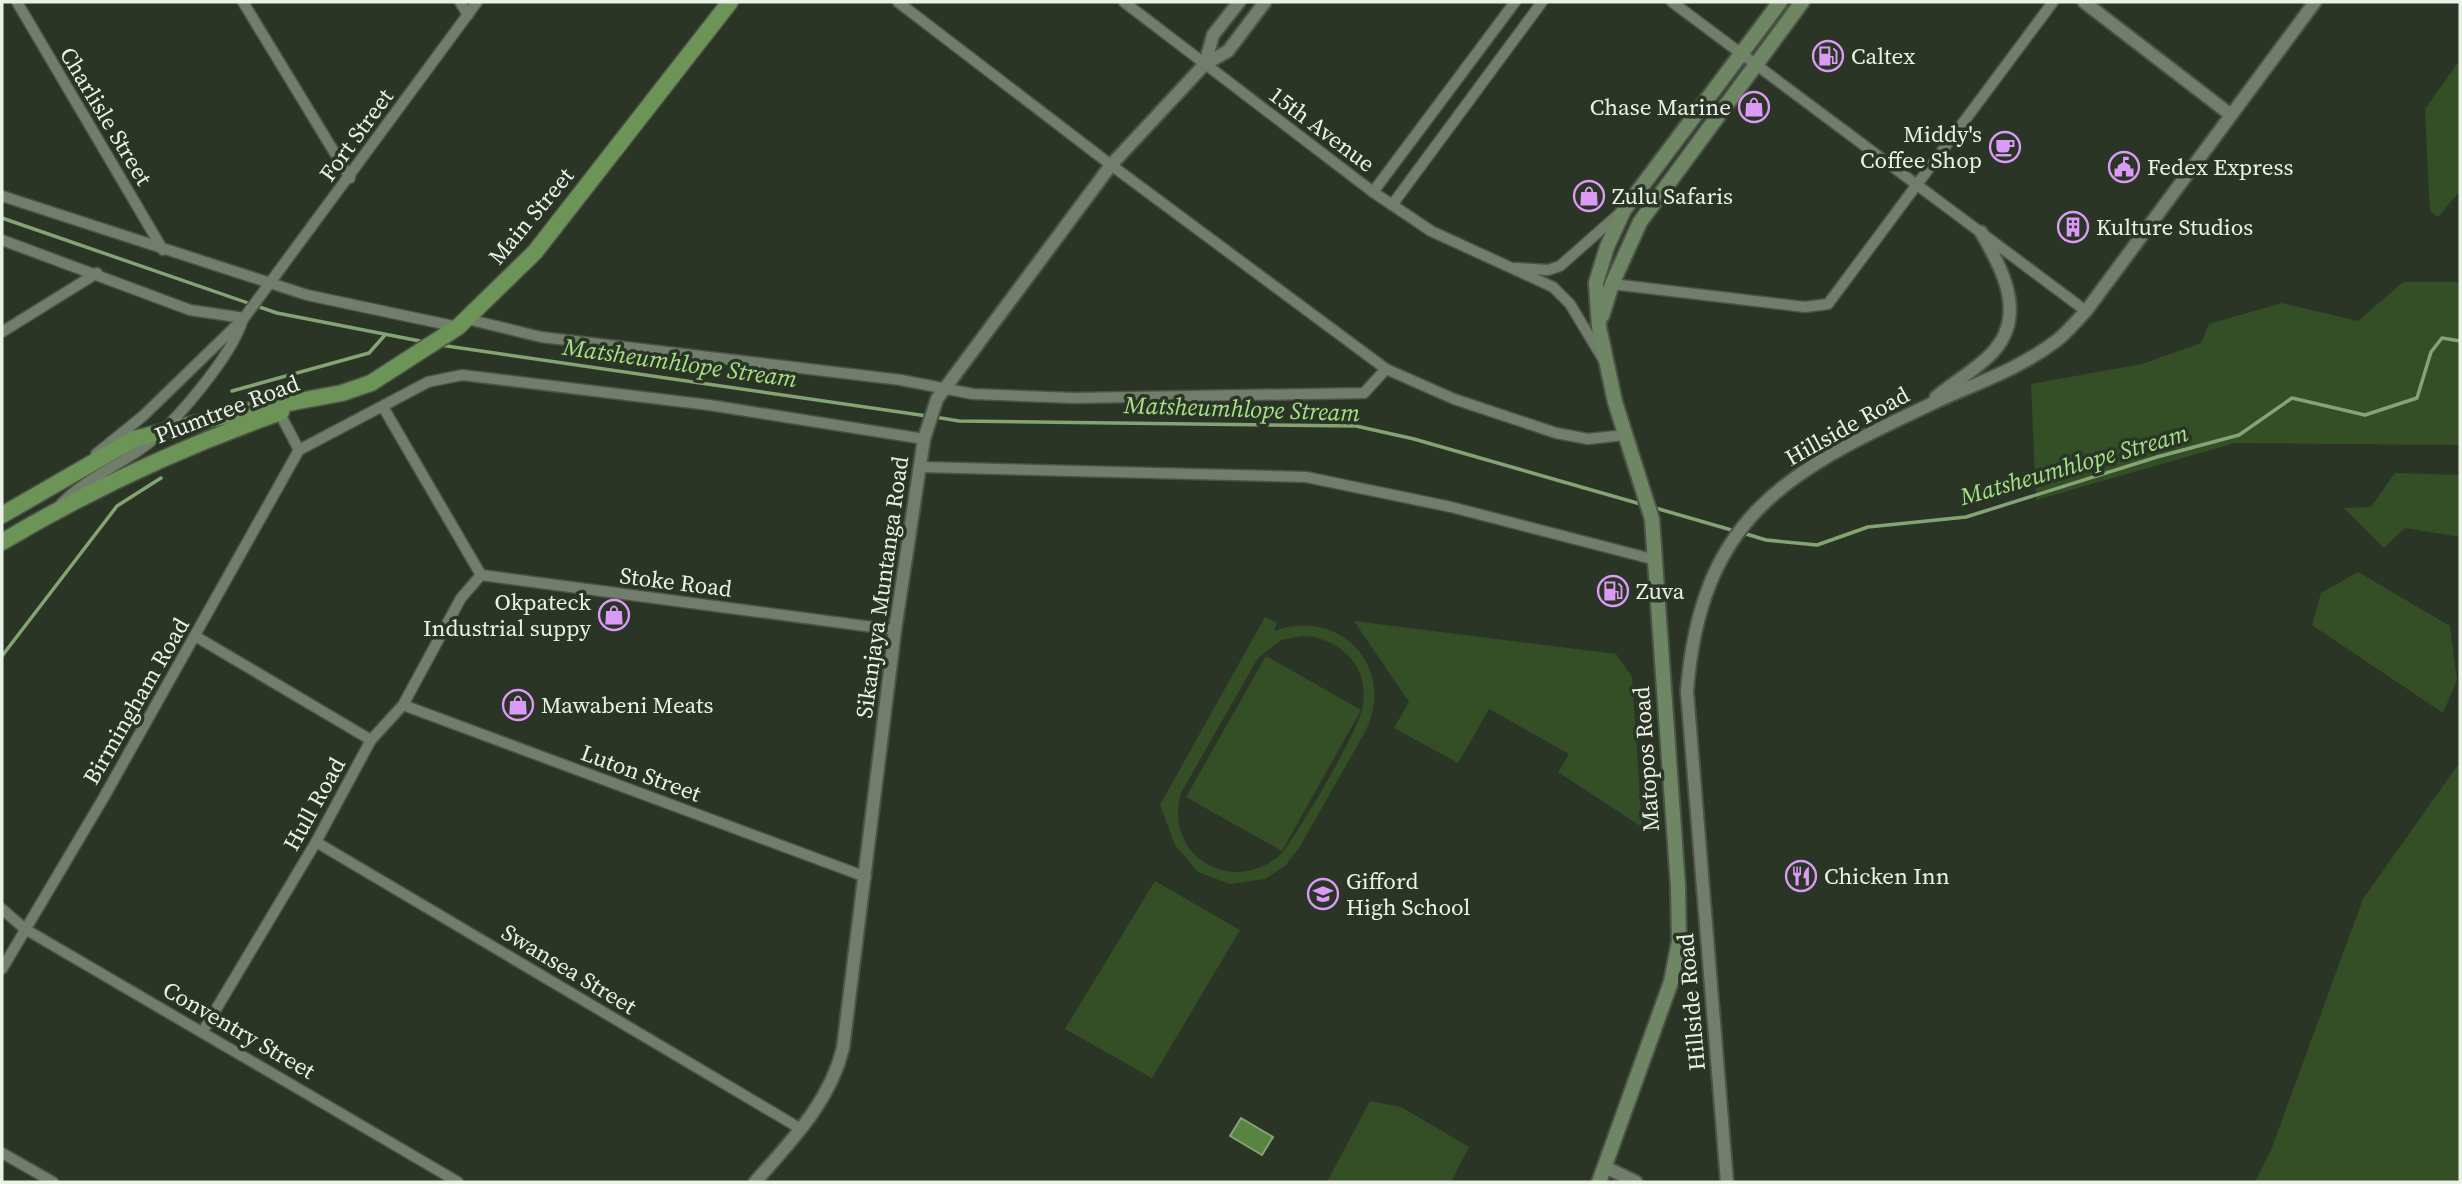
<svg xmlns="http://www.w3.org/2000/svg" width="2462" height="1184" font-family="'Source Serif 4',serif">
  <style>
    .green { fill: #344f25; fill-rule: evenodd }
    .water { fill: #588341; stroke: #84a473; stroke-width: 2 }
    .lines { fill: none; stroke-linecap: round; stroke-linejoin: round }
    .stream { stroke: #84a473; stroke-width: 3.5 }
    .minor-casing { stroke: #4b5346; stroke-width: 13 }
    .tertiary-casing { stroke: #4b5346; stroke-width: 16 }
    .secondary-casing { stroke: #4b5346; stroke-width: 18 }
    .trunk-casing { stroke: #4b5346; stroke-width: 19 }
    .minor { stroke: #727e6c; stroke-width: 10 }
    .tertiary { stroke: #727e6c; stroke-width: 12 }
    .secondary { stroke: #6f8664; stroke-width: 14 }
    .trunk { stroke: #6b9456; stroke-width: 16 }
    .labels { text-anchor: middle; stroke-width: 7; stroke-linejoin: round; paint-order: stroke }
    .poi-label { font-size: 23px; fill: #eaf1e7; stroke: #2b3526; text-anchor: start }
    .street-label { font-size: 23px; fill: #eaf1e7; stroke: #2b3526 }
    .water-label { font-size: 24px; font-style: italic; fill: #a6e286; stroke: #2b3526 }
  </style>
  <rect width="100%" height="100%" fill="#2b3526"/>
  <!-- green -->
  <g class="green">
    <polygon points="2460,60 2460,191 2438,217 2430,211 2425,109"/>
    <polygon points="2403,282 2460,282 2460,445 2235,443 2036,500 2031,384 2142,364 2201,343 2209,324 2282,303 2358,321"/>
    <polygon points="2395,473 2460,475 2460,537 2405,528 2384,548 2344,508 2371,507"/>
    <polygon points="2358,572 2450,626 2457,680 2443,713 2312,625 2321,593"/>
    <path d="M1265 617 1277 623 1274 631C1340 607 1396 667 1366 730L1299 848 1285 866 1265 879 1230 884 1198 872 1175 845 1160 805ZM1301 636C1338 636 1370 666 1363 705 1359 732 1302 825 1284 851 1237 899 1162 858 1181 793L1258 658 1281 640Z"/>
    <polygon points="1354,621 1616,654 1632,677 1642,827 1558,772 1569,754 1489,709 1458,763 1394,728 1409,702"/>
    <polygon points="1266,656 1361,710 1282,851 1186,797"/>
    <polygon points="2460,762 2460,1182 2255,1182 2271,1150 2363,899"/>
    <polygon points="1155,881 1240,930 1152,1078 1065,1029"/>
    <polygon points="1370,1101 1401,1107 1469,1147 1451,1182 1327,1182"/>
  </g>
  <!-- water -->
  <polygon class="water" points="1241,1118 1273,1137 1262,1155 1230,1136"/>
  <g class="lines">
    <!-- stream -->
    <g class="stream">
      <polyline points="2,218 277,313 425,342"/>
      <polyline points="440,345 927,416"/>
      <polyline points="232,391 369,353 385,335"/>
      <polyline points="935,417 959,421 1356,426 1414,439 1644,505"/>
      <polyline points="1652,507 1735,531"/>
      <polyline points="1743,533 1766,540 1817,545 1868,527 1966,517 2157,457 2239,435 2292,398 2365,415 2417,398 2431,352 2442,338 2460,341"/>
      <polyline points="2,656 117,506 161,478"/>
    </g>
    <!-- minor casing -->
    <g class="minor-casing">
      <g id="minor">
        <polyline points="17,2 163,250"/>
        <polyline points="243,2 350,178"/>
        <polyline points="460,2 468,15"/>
        <polyline points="898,2 1111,165 1386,369 1454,399 1556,433 1588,439 1625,435"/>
        <polyline points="1124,2 1373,192 1431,231 1553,287 1570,304 1603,359"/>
        <polyline points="1672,2 2086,311"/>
        <polyline points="1373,192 1515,2"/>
        <polyline points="2,196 307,295 458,327"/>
        <polyline points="1392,205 1542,2"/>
        <polyline points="2,240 190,310 244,318"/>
        <polyline points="1516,268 1548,270 1560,266 1620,213"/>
        <polyline points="1612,284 1805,307 1828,304 2053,2"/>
        <polyline points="467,319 541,337 901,380 973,394 1075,398 1364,393 1386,369"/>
        <polyline points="2,332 97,273"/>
        <polyline points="383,407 481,575"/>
        <polyline points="279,412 299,450"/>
        <polyline points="299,450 428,382 462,375 709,405 924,439"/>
        <polyline points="96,454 143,416 244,318 477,2"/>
        <polyline points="921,467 1306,477 1451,507 1656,560"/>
        <path d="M61 504C83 481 115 467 141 449 173 426 232 356 243 319"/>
        <polyline points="195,636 371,740"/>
        <polyline points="403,705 866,877"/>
        <polyline points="316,842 801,1129"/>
        <polyline points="2,909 25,929 458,1182"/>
        <polyline points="2,969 104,797 299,450"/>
        <polyline points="203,1031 316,842 371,740 403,705 461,598 481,575 895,630"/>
        <polyline points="2,1153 53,1182"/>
      </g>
    </g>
    <!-- tertiary casing -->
    <g class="tertiary-casing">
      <g id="tertiary">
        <polyline points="2084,2 2231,115"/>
        <polyline points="1205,64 1213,35 1239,2"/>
        <path d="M1936 397C1954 382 1977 369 1992 353 2028 315 2002 269 1981 232"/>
        <polyline points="1605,1167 1636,1182"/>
        <path d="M755 1182C791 1141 830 1102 843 1048L895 630 924 439 937 399 1111 165 1205 64 1228 51 1265 2"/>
        <path d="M1727 1182 1687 691C1701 519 1783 473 1927 406 1970 385 2017 371 2056 341 2067 333 2076 321 2086 311L2315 2"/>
      </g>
    </g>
    <!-- secondary casing -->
    <g class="secondary-casing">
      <g id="secondary">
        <polyline points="1602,316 1612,284 1640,222 1802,2"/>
        <polyline points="1599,1182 1671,982 1679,941 1678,886 1652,519 1615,402 1599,327 1596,283 1607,247 1624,210 1780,2"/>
      </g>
    </g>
    <!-- trunk casing -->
    <g class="trunk-casing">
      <g id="trunk">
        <polyline points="2,515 134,439 240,412 342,393 371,383 458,327 535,252 730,2"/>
        <path d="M2 542C91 489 184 446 281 412"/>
      </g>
    </g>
    <!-- minor -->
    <use href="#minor" class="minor"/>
    <!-- tertiary -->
    <use href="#tertiary" class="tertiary"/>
    <!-- secondary -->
    <use href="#secondary" class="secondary"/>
    <!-- trunk -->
    <use href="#trunk" class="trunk"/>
  </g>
  <!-- icons -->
  <defs>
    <g id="fuel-ring" transform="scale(1.575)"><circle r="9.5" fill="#2b3526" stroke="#db9af6" stroke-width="1.5"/><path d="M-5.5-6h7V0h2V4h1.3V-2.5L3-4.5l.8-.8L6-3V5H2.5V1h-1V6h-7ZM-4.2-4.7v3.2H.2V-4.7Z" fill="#db9af6"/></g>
    <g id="shop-ring" transform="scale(1.575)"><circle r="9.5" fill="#2b3526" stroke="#db9af6" stroke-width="1.5"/><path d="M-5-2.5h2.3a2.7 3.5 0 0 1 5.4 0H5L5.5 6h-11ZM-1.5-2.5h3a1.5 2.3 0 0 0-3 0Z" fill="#db9af6"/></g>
    <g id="cafe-ring" transform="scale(1.575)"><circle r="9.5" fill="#2b3526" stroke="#db9af6" stroke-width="1.5"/><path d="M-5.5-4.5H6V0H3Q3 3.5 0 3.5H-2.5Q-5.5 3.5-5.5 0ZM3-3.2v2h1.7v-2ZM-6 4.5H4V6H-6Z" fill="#db9af6"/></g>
    <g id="civic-ring" transform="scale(1.575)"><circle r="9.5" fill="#2b3526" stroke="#db9af6" stroke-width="1.5"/><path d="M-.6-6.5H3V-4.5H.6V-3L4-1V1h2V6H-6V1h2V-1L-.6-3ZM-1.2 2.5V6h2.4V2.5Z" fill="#db9af6"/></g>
    <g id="building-ring" transform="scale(1.575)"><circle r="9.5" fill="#2b3526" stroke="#db9af6" stroke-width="1.5"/><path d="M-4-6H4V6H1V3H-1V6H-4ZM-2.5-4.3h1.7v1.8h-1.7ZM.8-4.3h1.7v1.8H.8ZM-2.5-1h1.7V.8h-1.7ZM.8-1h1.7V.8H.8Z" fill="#db9af6"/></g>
    <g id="restaurant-ring" transform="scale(1.575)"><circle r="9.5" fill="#2b3526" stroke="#db9af6" stroke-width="1.5"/><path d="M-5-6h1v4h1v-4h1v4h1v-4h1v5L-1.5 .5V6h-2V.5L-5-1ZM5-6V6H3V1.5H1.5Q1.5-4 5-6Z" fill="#db9af6"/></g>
    <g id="school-ring" transform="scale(1.575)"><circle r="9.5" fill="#2b3526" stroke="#db9af6" stroke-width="1.5"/><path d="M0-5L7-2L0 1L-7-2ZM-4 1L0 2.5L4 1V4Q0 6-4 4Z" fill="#db9af6"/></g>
  </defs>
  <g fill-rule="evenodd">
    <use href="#fuel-ring" x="1828" y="56"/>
    <use href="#shop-ring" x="1754" y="107"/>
    <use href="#cafe-ring" x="2005" y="147"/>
    <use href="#civic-ring" x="2124" y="167"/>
    <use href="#shop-ring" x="1589" y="196"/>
    <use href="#building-ring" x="2073" y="227"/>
    <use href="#fuel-ring" x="1613" y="591"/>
    <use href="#shop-ring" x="614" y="615"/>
    <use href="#shop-ring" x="518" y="705"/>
    <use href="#restaurant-ring" x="1801" y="876"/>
    <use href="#school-ring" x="1323" y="894"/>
  </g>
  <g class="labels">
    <!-- poi labels -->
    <g class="poi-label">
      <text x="1851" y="64">Caltex</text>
      <text x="1731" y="115" text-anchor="end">Chase Marine</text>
      <text x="1982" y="142" text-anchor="end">Middy's<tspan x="1982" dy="26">Coffee Shop</tspan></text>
      <text x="2147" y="175">Fedex Express</text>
      <text x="1612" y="204">Zulu Safaris</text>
      <text x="2096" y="235">Kulture Studios</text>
      <text x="1636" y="599">Zuva</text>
      <text x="591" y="610" text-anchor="end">Okpateck<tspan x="591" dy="26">Industrial suppy</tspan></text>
      <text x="541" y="713">Mawabeni Meats</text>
      <text x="1824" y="884">Chicken Inn</text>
      <text x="1346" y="889">Gifford<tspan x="1346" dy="26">High School</tspan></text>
    </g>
    <!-- street labels -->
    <g class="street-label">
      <text transform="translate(106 116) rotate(59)" y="8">Charlisle Street</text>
      <text transform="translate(1322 129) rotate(37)" y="8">15th Avenue</text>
      <text transform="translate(356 135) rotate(-54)" y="8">Fort Street</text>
      <text transform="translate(531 216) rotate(-50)" y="8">Main Street</text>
      <text transform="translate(227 409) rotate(-21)" y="8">Plumtree Road</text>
      <text transform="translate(1847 426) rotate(-29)" y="8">Hillside Road</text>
      <text transform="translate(676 582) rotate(7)" y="8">Stoke Road</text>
      <text transform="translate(882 587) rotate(-82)" y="8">Sikanjaya Muntanga Road</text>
      <text transform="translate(136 701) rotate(-60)" y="8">Birmingham Road</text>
      <text transform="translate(1646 759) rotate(-94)" y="8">Matopos Road</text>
      <text transform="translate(641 773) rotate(20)" y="8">Luton Street</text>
      <text transform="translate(314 804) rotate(-61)" y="8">Hull Road</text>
      <text transform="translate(569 969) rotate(31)" y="8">Swansea Street</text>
      <text transform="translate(1691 1002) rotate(-95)" y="8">Hillside Road</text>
      <text transform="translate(239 1030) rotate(30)" y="8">Conventry Street</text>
    </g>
    <!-- water labels -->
    <g class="water-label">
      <text transform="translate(680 363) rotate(8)" y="8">Matsheumhlope Stream</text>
      <text transform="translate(1242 409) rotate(2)" y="8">Matsheumhlope Stream</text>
      <text transform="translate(2074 465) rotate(-16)" y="8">Matsheumhlope Stream</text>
    </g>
  </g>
  <!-- border -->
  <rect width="2462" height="1184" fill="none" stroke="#eaf1e7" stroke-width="7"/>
</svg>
